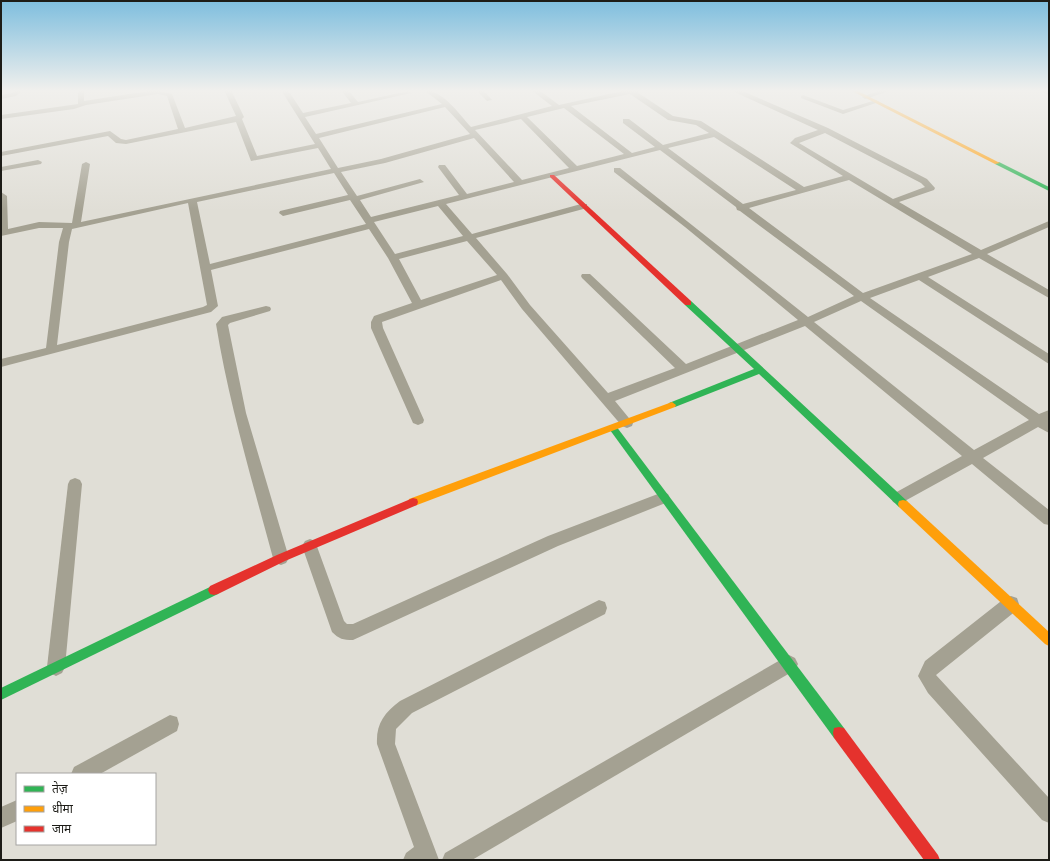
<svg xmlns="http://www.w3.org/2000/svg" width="1050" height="861" font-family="'Noto Sans','Noto Sans Devanagari',sans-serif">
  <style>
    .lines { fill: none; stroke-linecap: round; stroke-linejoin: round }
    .street { fill: #a4a192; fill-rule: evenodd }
    .fast { fill: #30b455; fill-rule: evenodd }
    .slow { fill: #ff9f0a; fill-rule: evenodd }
    .jam { fill: #e5322d; fill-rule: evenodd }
  </style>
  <rect width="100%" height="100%" fill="#e0ded6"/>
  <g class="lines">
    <!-- street -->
    <g class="street">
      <polygon points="15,90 23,90 16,96 1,99 1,95 12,93"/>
      <path d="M78 90H84V101L155 90 172 94 185 128 236 116 224 90H231L244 117 242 119 257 156 315 144 281 90H288L303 113 351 103 341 90H348L358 102 408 91 411 93 305 117 316 134 442 104 424 90C443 90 459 114 471 127L552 106 531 90H539L559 105 627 90H641L637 92 673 116 701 121 804 187 843 176 790 143 795 138 818 130 730 90H740L828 128 927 179 935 188 934 190 899 202 981 250 1049 221V227L987 254 1049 290V298L979 258 928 277 1049 354V364L919 280 870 298 1039 414 1049 410V433L1038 427 983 458 1049 510V525L1044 524 972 464 903 502 898 504 893 502 891 498 893 494 962 456 805 326 615 401 633 423 632 426 627 428 622 426 522 309 501 280 382 322 383 328 424 420 423 423 418 425 413 423 371 328V322L374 316 412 303 388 258 369 229 211 270 218 306 211 312 1 367V359L46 348 59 242 63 228H39L1 236V192L7 196 8 229 39 222 72 223 82 164 86 162 90 164 81 222 331 169 318 148 251 161 236 122 126 144 116 143 108 136 1 156V152L110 131 121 139 126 140 178 129 167 96 158 94 86 105 74 109 1 119V115L78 104ZM630 94 668 120 696 125 709 133 663 145 629 119H623V123L655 147 632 153 571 106ZM445 107 470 134 381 159 338 168 319 138ZM564 108 624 154 577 166 527 117ZM521 119 569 168 522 180 475 130ZM825 133 921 183 925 187 893 199 799 143ZM714 137 796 190 743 204 668 148ZM474 138 514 182 467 194 445 165H439L438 167 459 195 371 217 360 200 424 182 420 179 357 196 341 172 385 163ZM660 150 736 207 737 210 740 211 854 296 808 317 620 168H614V172L685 227 798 320 686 364 590 274H582L581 276 582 278 675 368 608 393 530 305 507 274 476 238 587 208V204H581L472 234 446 204ZM334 173 348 195 280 211 279 213 283 216 350 200 366 224 210 264 197 202ZM849 180 972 254 863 293 749 208ZM188 203 207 305 203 307 57 345 69 242 72 229ZM438 206 463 236 395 254 374 222ZM467 241 497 275 421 300 399 259ZM861 301 1029 420 974 450 814 322Z"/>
      <polygon points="476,90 483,90 492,100 487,101"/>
      <polygon points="881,90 893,90 865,99 862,97"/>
      <polygon points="1039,90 1049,91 1049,95 1040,91"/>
      <polygon points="803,95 843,110 876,100 879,102 843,114 801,98 801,96"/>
      <polygon points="38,160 42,162 41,164 1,171 1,167"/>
      <path d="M266 306 270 307 271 309 270 311 230 323 228 325 246 413 289 558 286 563 281 565 276 563 273 558C252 480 229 404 216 324L222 317Z"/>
      <polygon points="75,478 80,480 82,484 65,667 62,673 56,676 50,673 47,667 68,484 70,480"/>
      <path d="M663 492 668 494 670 498 668 502 558 546 353 640C343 640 339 639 332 632L302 546 305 541 310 539 315 541 344 621 347 624H353L548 536Z"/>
      <polygon points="1011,596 1017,598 1019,604 1017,610 936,675 1049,798 1049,823 1042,820 928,693 918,676 925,661 1005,598"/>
      <path d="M599 600 605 602 607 608 605 614 412 713 396 729 395 744 439 860H403L406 853 414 847 377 744C376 724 384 713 400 701Z"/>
      <polygon points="789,655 795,658 798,664 795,670 472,860 442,860 445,853"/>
      <polygon points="170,715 177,717 179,724 177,731 100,774 71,774 74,767"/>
      <polygon points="17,800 17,821 1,828 1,807"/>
    </g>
    <!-- fast -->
    <g class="fast">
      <polygon points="995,162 999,162 1049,187 1049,191 995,164"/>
      <polygon points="685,301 691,301 907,501 908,504 907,507 903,508 899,507 759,374 675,407 669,407 668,405 669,403 754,369 685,305"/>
      <polygon points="613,425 616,426 844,728 845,733 844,738 839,739 834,738 610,430 609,428 610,426"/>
      <polygon points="214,585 218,586 220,590 218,594 1,700 1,688"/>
    </g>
    <!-- slow -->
    <g class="slow">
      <polygon points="850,90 856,90 1000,163 995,164"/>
      <polygon points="672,402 676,405 675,407 417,505 413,506 409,505 408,502 409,499"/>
      <polygon points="903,500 907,501 1049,632 1049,646 1045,644 899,507 898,504 899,501"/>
    </g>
    <!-- jam -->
    <g class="jam">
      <polygon points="550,175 554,175 691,301 691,305 685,305 550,177"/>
      <polygon points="413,498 417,499 418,502 417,505 285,561 218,594 214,595 210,594 208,590 210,586 277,555"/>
      <polygon points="839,727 844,728 938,855 940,860 924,860 834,738 833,733 834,728"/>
    </g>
  </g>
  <!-- sky -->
  <linearGradient id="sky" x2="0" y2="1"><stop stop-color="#7ebede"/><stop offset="0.43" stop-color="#f1f0ed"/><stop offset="1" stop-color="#f1f0ed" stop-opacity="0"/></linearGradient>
  <rect width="1050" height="211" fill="url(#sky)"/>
  <!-- border -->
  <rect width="1050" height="861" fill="none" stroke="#1d1c17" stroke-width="4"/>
  <!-- legend -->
  <rect x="16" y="773" width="140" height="72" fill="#ffffff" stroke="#a5a4a2"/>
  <rect x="24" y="786" width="20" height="6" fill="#30b455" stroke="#a5a4a2"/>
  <text x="52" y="793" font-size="12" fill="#1d1c17">तेज़</text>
  <rect x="24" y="806" width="20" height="6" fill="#ff9f0a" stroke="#a5a4a2"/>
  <text x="52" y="813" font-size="12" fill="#1d1c17">धीमा</text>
  <rect x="24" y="826" width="20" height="6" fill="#e5322d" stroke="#a5a4a2"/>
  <text x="52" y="833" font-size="12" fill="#1d1c17">जाम</text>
</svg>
